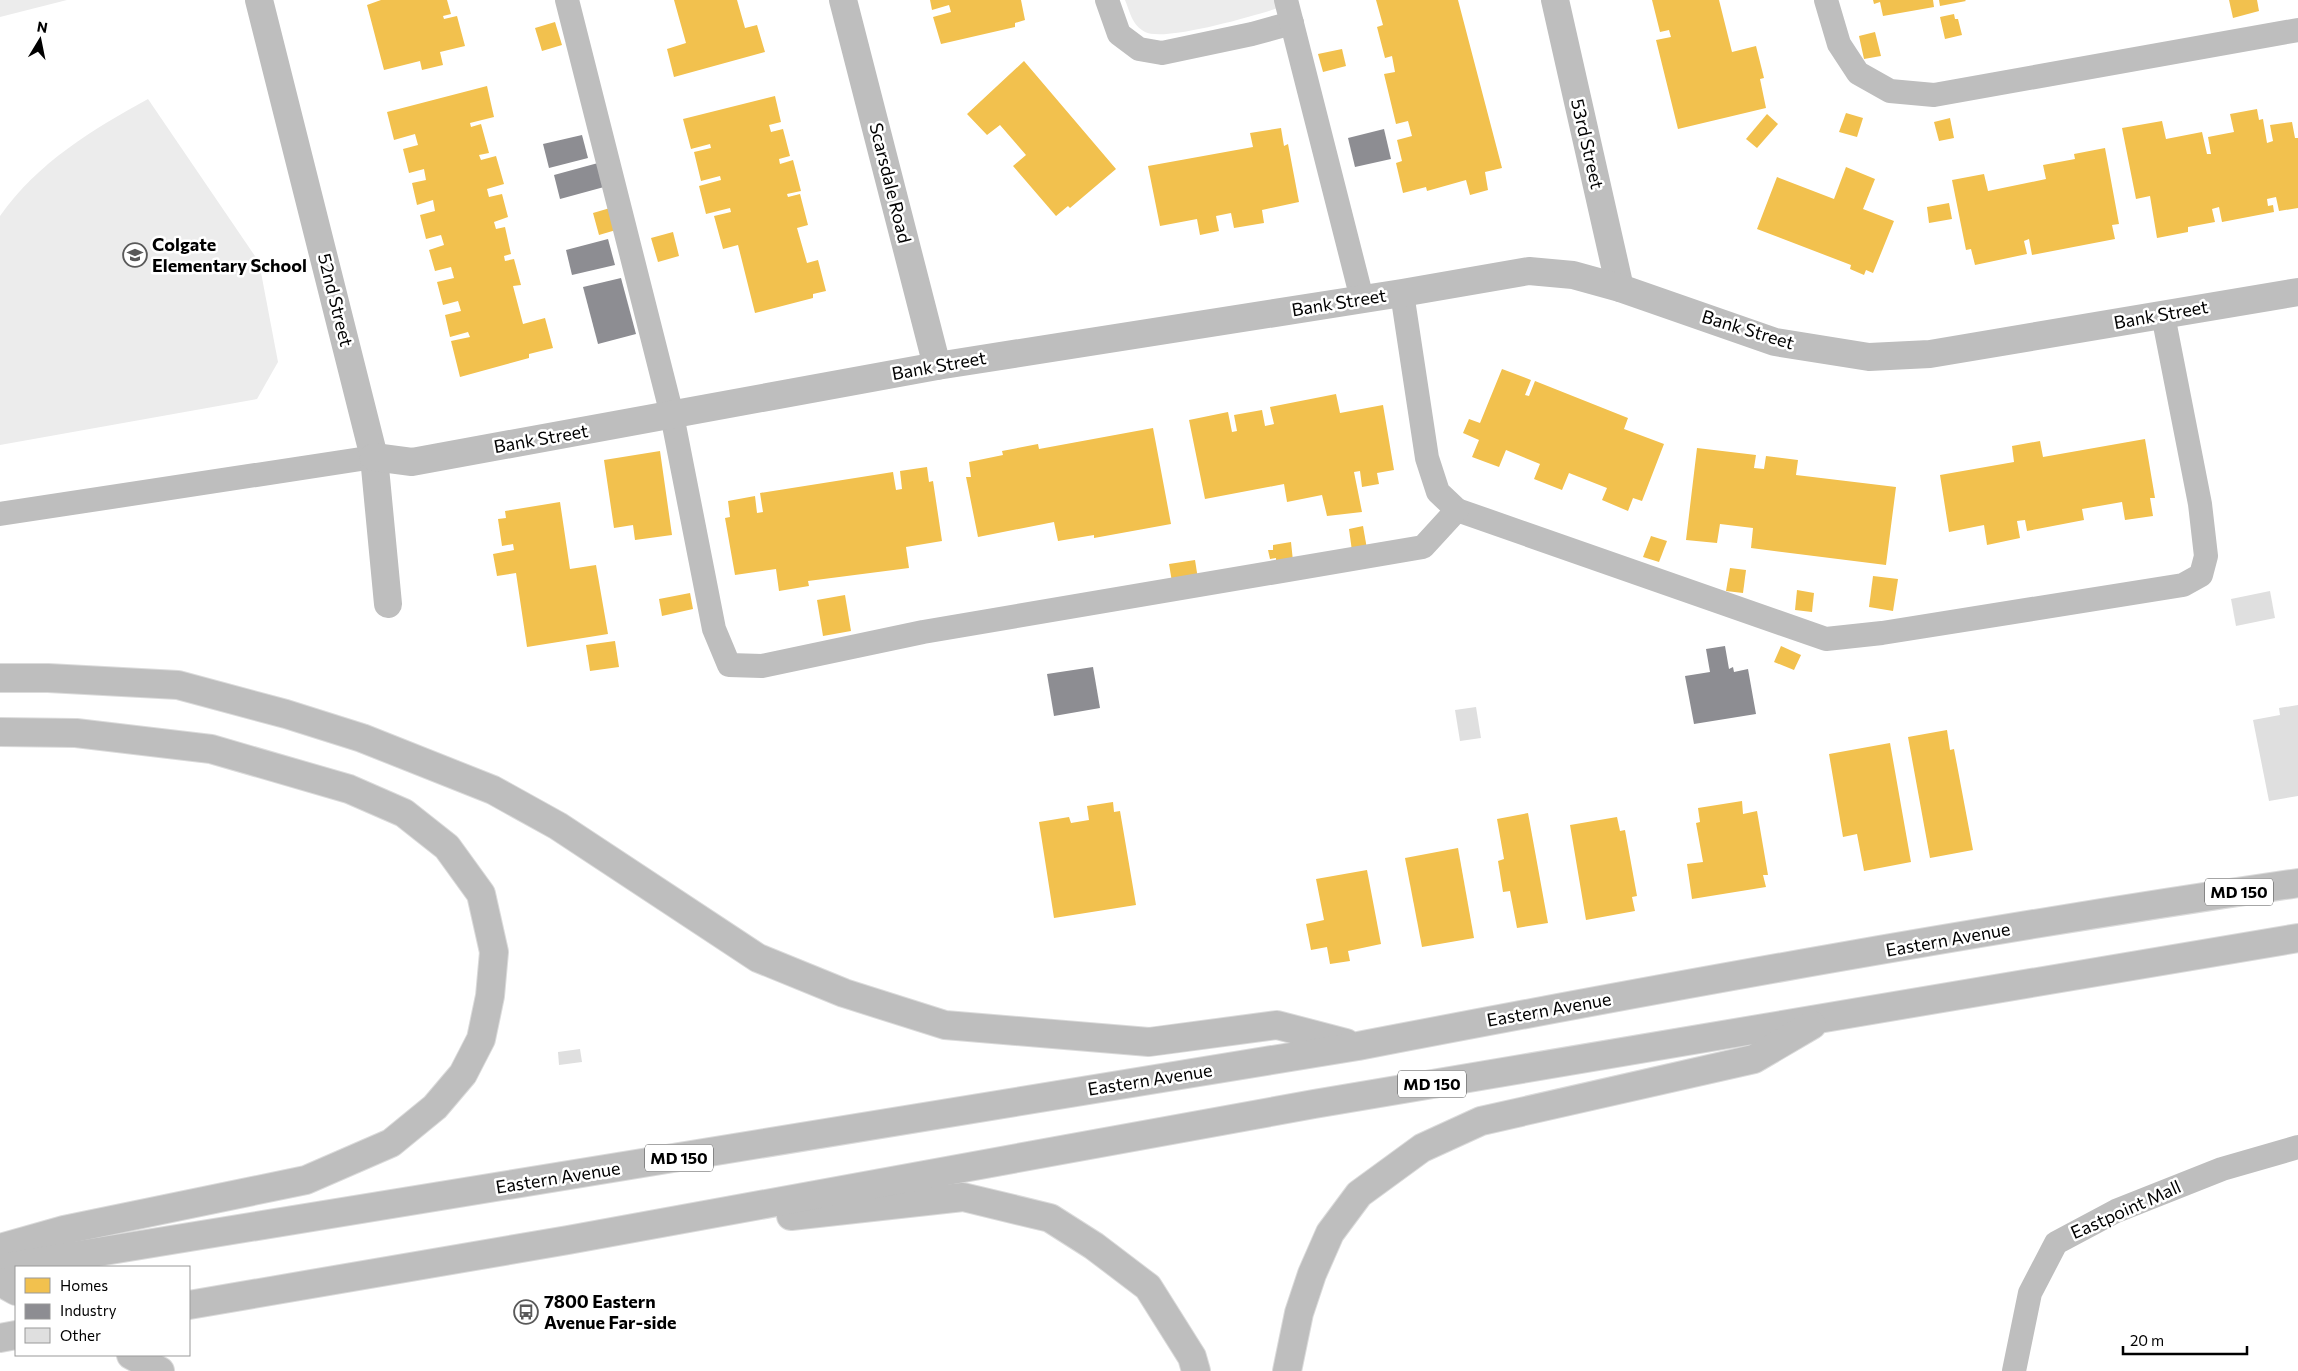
<svg xmlns="http://www.w3.org/2000/svg" width="2298" height="1371" font-family="Commissioner,sans-serif">
  <style>
    .green { fill: #ececec }
    .homes { fill: #f2c14e }
    .industry { fill: #8d8d92 }
    .building { fill: #dfdfdf }
    .lines { fill: none; stroke-linecap: round; stroke-linejoin: round }
    .primary-casing { stroke: #dbdbdb; stroke-width: 30 }
    .service { stroke: #bebebe; stroke-width: 24 }
    .minor { stroke: #bebebe; stroke-width: 28 }
    .primary { stroke: #bebebe; stroke-width: 28 }
    .labels { text-anchor: middle; stroke-width: 5; stroke-linejoin: round; paint-order: stroke }
    .shield { fill: #fff; stroke: #4c4c4c; stroke-width: 1 }
    .shield-label { font-size: 16px; font-weight: bold; fill: #000 }
    .street-label { font-size: 18px; fill: #000; stroke: #fff }
    .poi-label { font-size: 18px; font-weight: bold; fill: #000; stroke: #fff; text-anchor: start }
  </style>
  <rect width="100%" height="100%" fill="#fff"/>
  <!-- green -->
  <g class="green">
    <polygon points="0,0 67,0 0,17"/>
    <path d="M1125 0H1279L1281 7C1257 15 1165 42 1145 32 1132 25 1130 12 1125 0Z"/>
    <path d="M148 99 259 262 278 362 257 399 0 445V216C37 163 93 129 148 99Z"/>
  </g>
  <!-- homes -->
  <g class="homes">
    <polygon points="381,0 447,0 451,14 443,16 444,19 457,16 465,46 440,52 443,65 422,70 420,61 384,70 367,5"/>
    <polygon points="674,0 737,0 745,28 757,25 765,52 674,77 667,49 686,43"/>
    <polygon points="930,0 1021,0 1025,20 1015,23 1015,27 941,44 933,17 951,12 949,5 932,10"/>
    <polygon points="1376,0 1458,0 1502,168 1485,172 1488,190 1470,195 1466,180 1427,191 1426,187 1403,193 1396,163 1402,161 1397,140 1412,136 1408,121 1396,124 1384,74 1395,72 1392,56 1385,58 1377,27 1383,25"/>
    <polygon points="1652,0 1719,0 1732,52 1756,46 1764,78 1760,79 1766,108 1678,129 1656,40 1671,37 1669,30 1660,32"/>
    <polygon points="1873,0 1933,0 1934,7 1883,16 1880,2 1874,4"/>
    <polygon points="1939,0 1965,0 1966,1 1940,6"/>
    <polygon points="2229,0 2257,0 2259,11 2233,18"/>
    <polygon points="1954,14 1955,19 1958,19 1962,35 1945,39 1940,17"/>
    <polygon points="555,22 562,45 542,51 535,28"/>
    <polygon points="1875,32 1881,56 1864,59 1859,36"/>
    <polygon points="1342,49 1346,66 1323,72 1318,54"/>
    <polygon points="1024,61 1116,169 1070,208 1068,206 1056,216 1013,166 1026,155 1000,125 987,135 967,114"/>
    <polygon points="487,86 494,117 470,123 471,127 481,124 489,153 479,155 481,160 496,156 504,184 487,189 489,197 502,194 508,217 494,222 496,229 505,227 511,254 504,256 505,261 514,259 521,285 513,286 523,324 545,318 553,348 529,354 529,358 460,377 451,341 470,337 468,332 450,337 445,315 461,311 458,301 443,305 437,282 454,278 451,267 435,271 429,250 444,245 441,235 426,239 420,215 435,211 433,200 417,205 412,183 426,180 424,169 409,173 403,149 418,145 415,134 394,140 387,112"/>
    <polygon points="775,96 781,122 769,125 771,132 783,129 790,156 779,159 780,164 793,160 801,191 787,194 788,197 800,194 808,225 797,228 807,263 818,260 826,291 813,294 813,298 755,313 738,245 723,249 714,216 731,212 730,208 706,214 699,186 721,180 720,176 701,181 694,152 711,148 710,144 691,149 683,119"/>
    <polygon points="2257,109 2259,120 2263,119 2267,143 2273,141 2270,125 2292,122 2295,138 2298,138 2298,208 2279,211 2276,197 2267,199 2268,206 2273,205 2274,212 2222,222 2219,207 2212,209 2215,222 2188,227 2188,232 2157,238 2150,196 2136,199 2122,128 2162,121 2166,139 2202,132 2207,154 2211,154 2208,137 2234,132 2230,114"/>
    <polygon points="1846,113 1863,118 1857,137 1839,132"/>
    <polygon points="1767,114 1778,124 1757,148 1746,139"/>
    <polygon points="1950,118 1954,138 1939,141 1934,122"/>
    <polygon points="1281,128 1284,146 1288,144 1299,202 1262,210 1264,223 1234,228 1231,213 1216,216 1219,231 1200,235 1197,219 1160,226 1148,166 1253,147 1250,133"/>
    <polygon points="2105,148 2119,224 2112,225 2115,239 2032,255 2029,239 2024,241 2027,254 1975,265 1971,249 1966,250 1952,180 1984,174 1988,191 2046,179 2043,165 2075,159 2074,154"/>
    <polygon points="1846,167 1875,179 1863,209 1894,221 1873,273 1866,270 1864,275 1850,269 1851,265 1757,229 1777,177 1834,199"/>
    <polygon points="1949,203 1952,219 1929,223 1927,207"/>
    <polygon points="610,208 616,230 599,235 593,213"/>
    <polygon points="673,232 679,256 658,262 651,238"/>
    <polygon points="1502,369 1531,380 1525,395 1529,396 1535,381 1628,418 1624,429 1664,444 1642,501 1633,498 1628,511 1602,500 1607,488 1569,473 1562,490 1534,479 1540,464 1506,450 1499,467 1472,457 1479,440 1463,433 1469,419 1480,423"/>
    <polygon points="1336,394 1340,413 1383,405 1394,470 1377,473 1379,484 1362,487 1360,471 1354,472 1362,512 1327,516 1322,495 1287,502 1284,484 1205,499 1189,420 1228,412 1232,432 1237,431 1234,415 1262,410 1265,426 1274,424 1270,407"/>
    <polygon points="1153,428 1171,524 1094,538 1094,535 1058,541 1054,522 978,537 966,477 971,477 969,462 1003,455 1002,451 1038,444 1039,449"/>
    <polygon points="2145,439 2155,498 2150,498 2153,516 2125,520 2122,502 2082,509 2084,520 2027,531 2025,520 2017,521 2020,538 1987,545 1984,525 1949,532 1940,475 2014,462 2012,446 2040,441 2043,457"/>
    <polygon points="1697,448 1756,455 1754,468 1764,469 1766,456 1798,460 1796,475 1896,487 1886,565 1751,548 1753,528 1720,524 1717,543 1686,540"/>
    <polygon points="660,451 672,535 635,540 633,525 614,528 604,460"/>
    <polygon points="927,467 929,482 933,481 942,541 906,547 909,568 808,581 809,586 779,591 776,569 735,575 725,518 730,517 728,501 755,496 757,513 763,512 760,493 893,472 896,490 902,489 900,471"/>
    <polygon points="560,502 570,569 596,565 608,634 527,647 516,573 497,576 493,554 514,550 513,544 502,546 498,519 506,518 505,511"/>
    <polygon points="1363,526 1367,549 1352,551 1349,529"/>
    <polygon points="1651,536 1667,541 1659,562 1643,557"/>
    <polygon points="1291,542 1293,561 1276,564 1276,558 1270,559 1268,550 1273,550 1273,545"/>
    <polygon points="1195,560 1198,579 1172,582 1169,564"/>
    <polygon points="1730,568 1746,570 1743,593 1726,591"/>
    <polygon points="1873,576 1898,579 1893,611 1869,607"/>
    <polygon points="1797,590 1814,593 1812,612 1795,610"/>
    <polygon points="690,593 693,609 662,616 659,599"/>
    <polygon points="845,595 851,631 823,636 817,600"/>
    <polygon points="615,641 619,667 590,671 586,645"/>
    <polygon points="1781,646 1801,655 1794,670 1774,662"/>
    <polygon points="1947,730 1950,750 1954,749 1973,850 1930,858 1908,737"/>
    <polygon points="1890,743 1911,862 1864,871 1857,834 1843,837 1829,754"/>
    <polygon points="1742,801 1743,814 1757,811 1768,875 1763,875 1766,887 1692,899 1687,864 1703,862 1696,823 1700,822 1698,808"/>
    <polygon points="1113,802 1114,812 1120,811 1136,905 1054,918 1039,822 1069,817 1071,823 1089,820 1087,806"/>
    <polygon points="1528,813 1548,923 1517,928 1510,891 1503,892 1498,861 1504,859 1497,819"/>
    <polygon points="1617,817 1620,831 1625,830 1637,896 1632,897 1635,911 1586,920 1570,825"/>
    <polygon points="1458,848 1474,938 1422,947 1405,858"/>
    <polygon points="1367,870 1381,944 1348,951 1350,961 1330,964 1327,947 1311,950 1306,924 1324,920 1316,879"/>
  </g>
  <!-- industry -->
  <g class="industry">
    <polygon points="1384,129 1391,159 1355,167 1348,138"/>
    <polygon points="582,135 588,158 549,168 543,144"/>
    <polygon points="598,163 604,187 560,199 554,175"/>
    <polygon points="608,239 615,265 572,275 566,250"/>
    <polygon points="621,278 636,334 598,344 583,287"/>
    <polygon points="1725,646 1729,669 1733,667 1734,672 1748,669 1756,714 1694,724 1685,676 1710,672 1706,649"/>
    <polygon points="1093,667 1100,708 1054,716 1047,674"/>
  </g>
  <!-- building -->
  <g class="building">
    <polygon points="2270,591 2275,618 2236,626 2231,599"/>
    <polygon points="2298,705 2298,796 2269,801 2253,720 2280,715 2279,708"/>
    <polygon points="1476,707 1481,738 1460,741 1455,710"/>
    <polygon points="580,1049 582,1062 559,1065 558,1052"/>
  </g>
  <g class="lines">
    <!-- primary casing -->
    <g class="primary-casing">
      <g id="primary">
        <polyline points="0,678 48,678 178,685 286,714 362,738 493,790 558,826 758,958 844,993 945,1025 1149,1042 1277,1025 1346,1043"/>
        <polyline points="0,732 76,733 211,749 349,789 404,813 447,847 481,894 494,952 490,996 481,1039 463,1074 435,1107 391,1143 306,1180 64,1230 0,1248"/>
        <polyline points="791,1216 963,1197 1050,1218 1094,1246 1148,1287 1192,1357 1196,1371"/>
        <path d="M0 1268 1358 1046C1670 986 1983 929 2298 883"/>
        <polyline points="0,1282 16,1291"/>
        <polyline points="189,1305 568,1240 1314,1104 2298,938"/>
        <polyline points="0,1338 16,1335"/>
        <polyline points="131,1355 160,1371"/>
        <polyline points="1287,1371 1299,1313 1312,1274 1330,1233 1359,1194 1422,1148 1481,1121 1754,1059 1812,1025"/>
      </g>
    </g>
    <!-- service -->
    <g class="service">
      <polyline points="567,0 672,415 714,629 729,665 762,666 923,632 1423,547 1457,510 1826,639 1882,633 2183,585 2201,575 2206,556 2200,504 2163,315"/>
      <polyline points="1107,0 1119,34 1139,49 1162,53 1252,34 1292,23"/>
      <polyline points="1286,0 1362,299"/>
      <polyline points="1826,0 1839,44 1858,73 1890,91 1934,95 2298,30"/>
      <polyline points="1402,293 1427,458 1438,492 1457,510"/>
      <polyline points="0,514 374,457"/>
      <polyline points="2014,1371 2030,1293 2056,1243 2116,1211 2222,1169 2298,1147"/>
    </g>
    <!-- minor -->
    <g class="minor">
      <polyline points="259,0 374,457 388,604"/>
      <polyline points="843,0 937,366"/>
      <polyline points="1555,0 1620,288"/>
      <polyline points="374,457 412,462 937,366 1402,293 1529,271 1573,275 1620,288 1775,342 1869,357 1930,354 2298,292"/>
    </g>
    <!-- primary -->
    <use href="#primary" class="primary"/>
  </g>
  <!-- icons -->
  <defs>
    <g id="school-ring" transform="scale(1.25)"><circle r="9.5" fill="#fff" stroke="#595959" stroke-width="1.5"/><path d="M0-5L7-2L0 1L-7-2ZM-4 1L0 2.5L4 1V4Q0 6-4 4Z" fill="#595959"/></g>
    <g id="bus-ring" transform="scale(1.25)"><circle r="9.5" fill="#fff" stroke="#595959" stroke-width="1.5"/><path d="M-5-6H5V4H4V6H2V4H-2V6H-4V4H-5ZM-3.5-4V0h7V-4ZM-3.5 1.2v1.5H-2V1.2ZM2 1.2v1.5H3.5V1.2Z" fill="#595959"/></g>
  </defs>
  <g fill-rule="evenodd">
    <use href="#school-ring" x="135" y="255"/>
    <use href="#bus-ring" x="526" y="1312"/>
  </g>
  <g class="labels">
    <!-- shield labels -->
    <g class="shield">
      <rect x="2205" y="878.5" width="68" height="27" rx="4"/>
      <rect x="1398" y="1070.5" width="68" height="27" rx="4"/>
      <rect x="645" y="1144.5" width="68" height="27" rx="4"/>
    </g>
    <g class="shield-label">
      <text x="2239" y="898">MD 150</text>
      <text x="1432" y="1090">MD 150</text>
      <text x="679" y="1164">MD 150</text>
    </g>
    <!-- street labels -->
    <g class="street-label">
      <text transform="translate(1587 144) rotate(77)" y="6">53rd Street</text>
      <text transform="translate(890 183) rotate(76)" y="6">Scarsdale Road</text>
      <text transform="translate(335 300) rotate(76)" y="6">52nd Street</text>
      <text transform="translate(1339 303) rotate(-9)" y="6">Bank Street</text>
      <text transform="translate(2161 315) rotate(-10)" y="6">Bank Street</text>
      <text transform="translate(1748 330) rotate(17)" y="6">Bank Street</text>
      <text transform="translate(939 366) rotate(-10)" y="6">Bank Street</text>
      <text transform="translate(541 439) rotate(-10)" y="6">Bank Street</text>
      <text transform="translate(1948 940) rotate(-10)" y="6">Eastern Avenue</text>
      <text transform="translate(1549 1010) rotate(-10)" y="6">Eastern Avenue</text>
      <text transform="translate(1150 1080) rotate(-9)" y="6">Eastern Avenue</text>
      <text transform="translate(558 1178) rotate(-9)" y="6">Eastern Avenue</text>
      <text transform="translate(2126 1210) rotate(-24)" y="6">Eastpoint Mall</text>
    </g>
    <!-- poi labels -->
    <g class="poi-label">
      <text x="152" y="251">Colgate<tspan x="152" dy="21">Elementary School</tspan></text>
      <text x="544" y="1308">7800 Eastern<tspan x="544" dy="21">Avenue Far-side</tspan></text>
    </g>
  </g>
  <!-- legend -->
  <rect x="15" y="1266" width="175" height="90" fill="#ffffff" stroke="#999999"/>
  <rect x="25" y="1278" width="25" height="15" fill="#f2c14e" stroke="#999999"/>
  <text x="60" y="1291" font-size="15" fill="#000000">Homes</text>
  <rect x="25" y="1304" width="25" height="15" fill="#8d8d92" stroke="#999999"/>
  <text x="60" y="1316" font-size="15" fill="#000000">Industry</text>
  <rect x="25" y="1328" width="25" height="15" fill="#dfdfdf" stroke="#999999"/>
  <text x="60" y="1341" font-size="15" fill="#000000">Other</text>
  <!-- north arrow -->
  <g transform="translate(40 40) rotate(10)" stroke="#ffffff" stroke-width="4" paint-order="stroke">
  <path d="M0-4L9 19L0 12L-9 19Z" fill="#000000"/>
  <text y="-8" font-size="14" font-weight="bold" text-anchor="middle" fill="#000000">N</text>
  </g>
  <!-- scale -->
  <path d="M2123 1346v8h124v-8" fill="none" stroke="#000000" stroke-width="2.5"/>
  <text x="2130" y="1346" font-size="15" fill="#000000" stroke="#ffffff" stroke-width="4" paint-order="stroke">20 m</text>
</svg>
